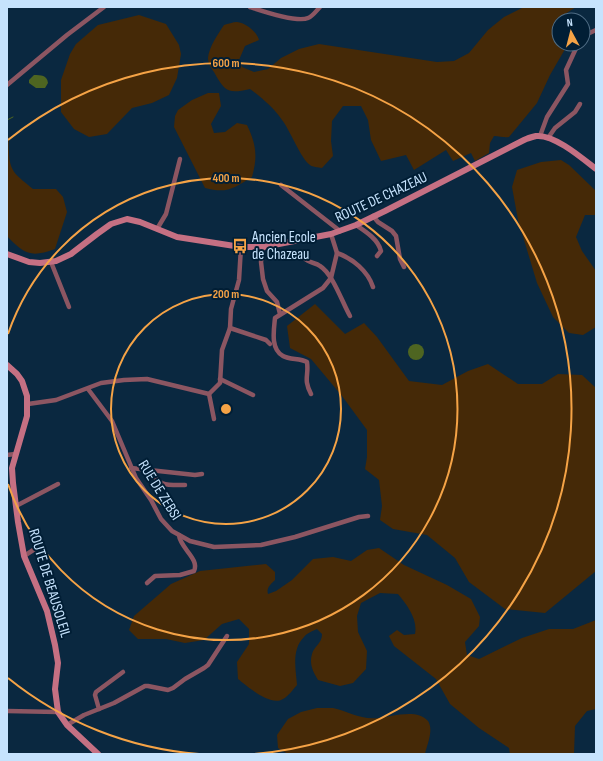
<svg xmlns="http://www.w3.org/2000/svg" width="603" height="761" font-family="'Sofia Sans Condensed',sans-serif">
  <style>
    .green { fill: #452907 }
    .water { fill: #4e6521 }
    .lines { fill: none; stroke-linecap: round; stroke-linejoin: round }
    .stream { stroke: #4e6521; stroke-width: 1 }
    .street { stroke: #8c5662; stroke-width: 4.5 }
    .secondary { stroke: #c57083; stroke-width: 6 }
    .ring { fill: none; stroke: #f5a346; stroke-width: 2 }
    .labels { text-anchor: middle; stroke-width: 4; stroke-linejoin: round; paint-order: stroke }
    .street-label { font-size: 15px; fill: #c6e3fd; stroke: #011e35 }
    .poi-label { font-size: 15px; fill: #c6e3fd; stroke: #011e35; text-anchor: start }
    .centre { fill: #f5a346; stroke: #011e35; stroke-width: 2 }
    .ring-label { font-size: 12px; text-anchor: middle; font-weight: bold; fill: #f5a346; stroke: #011e35; stroke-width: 4; stroke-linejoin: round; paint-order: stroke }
  </style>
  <rect width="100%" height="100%" fill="#0a2840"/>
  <!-- green -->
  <g class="green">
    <path d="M524 7H576L565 14 568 20H559V44H568L550 75 537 103 509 137C504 138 500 136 494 136L490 143 489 153 475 161 471 153 453 161 446 150 414 170 406 155 381 161 371 140 368 120 361 106H343L332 121 331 141 333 156 322 168C318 167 312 167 310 165 301 159 290 130 282 120 274 108 262 98 250 89 228 94 225 92 214 72 211 68 208 63 208 58 209 47 218 34 224 25 228 24 233 22 237 22 246 23 257 32 259 40L245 46 239 60 242 67 254 72 268 69 281 58 299 49 319 44 437 62 454 61 469 53 488 30 504 17Z"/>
    <polygon points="139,15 166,24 179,45 181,54 177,78 169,95 152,103 132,108 107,134 89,137 74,129 61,112 61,80 70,54 76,44 98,25"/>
    <path d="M208 93H219L221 106 211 124 214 133 225 132 237 123 247 125C256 144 258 156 252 177 234 188 227 194 205 188L174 127 175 116 178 110 192 100Z"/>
    <path d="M7 133C10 139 8 144 9 151 9 173 18 176 33 189H56L63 197 67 212 55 249C31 258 24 254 7 236Z"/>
    <polygon points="561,160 569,165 596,191 596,215 585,215 576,237 582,251 596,271 596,327 583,335 569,333 553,317 537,283 518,220 512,187 517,170 541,162"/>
    <polygon points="315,304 345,334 364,323 377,337 409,381 442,385 468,371 488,364 518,384 542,384 558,374 582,375 596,388 596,571 545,613 505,609 469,582 455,558 427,535 393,529 380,520 382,506 379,480 365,469 367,457 367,430 342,396 311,359 290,348 287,326"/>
    <path d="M379 548 404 565 447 585 471 599 480 617 479 626 465 642 467 655 479 659 522 638 549 629H573L596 620V709L587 711 575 726 574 754H510L509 748 479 728 450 704 436 679 394 646 389 636 397 630 404 635 415 634C418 619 407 605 398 594L380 593 361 603 357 616 358 632 367 651 366 669 353 683 340 686 318 680C313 672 309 664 312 654 314 646 322 644 322 634L317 629C313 631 307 633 304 637 291 650 296 670 297 685 293 689 289 696 283 699 271 707 248 687 238 679L237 662 249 644V629L239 619 222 624 204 640 185 643 166 639H138L129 630 134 616 171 584 200 571 266 564 275 572V580C271 584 266 588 268 594L276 591 292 580 313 559 333 557 351 561 367 550Z"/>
    <path d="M317 708C322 708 328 708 333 708 348 711 360 720 378 718 391 717 417 708 428 721 434 730 427 745 425 754H288L278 748 277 735 288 719 301 712Z"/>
  </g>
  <!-- water -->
  <g class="water">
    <path d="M34 75C41 75 47 75 48 83L45 88H36L29 83V80Z"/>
    <circle cx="416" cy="352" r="8"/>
  </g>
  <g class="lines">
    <!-- stream -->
    <polyline class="stream" points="7,120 13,117"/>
    <!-- street -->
    <g class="street">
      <path d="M250 7C262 11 297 23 308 18 313 16 316 11 320 7"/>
      <polyline points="583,36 596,30"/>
      <polyline points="7,85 67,35 104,7"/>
      <polyline points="540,136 547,117 568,84 566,70 578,44"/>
      <polyline points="548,138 555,128 575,112 580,104"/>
      <polyline points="281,185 340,231"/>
      <polyline points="373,216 378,222 392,231 396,236 400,259 404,267"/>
      <path d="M356 225C365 231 378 239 381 251L377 256"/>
      <polyline points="157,229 166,214 180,159"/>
      <polyline points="263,247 261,262 263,279 267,291 277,302 280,314"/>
      <path d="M337 253C352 258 368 271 373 287"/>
      <path d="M304 258C310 264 315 262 320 266 333 274 342 302 350 316"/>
      <polyline points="51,262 69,307"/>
      <polyline points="230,328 266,340 270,344"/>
      <polyline points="220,379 253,395"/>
      <polyline points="88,389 112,421 136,478 151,500 161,519 172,531 190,541 214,547 261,545 295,537 359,517 368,516"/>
      <polyline points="209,394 220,383 222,350 230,328 231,309 239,280 241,247"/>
      <path d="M311 394C303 378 309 377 307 362 300 358 290 360 283 356 270 349 274 329 275 318L323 288 331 278 337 253 331 234"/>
      <polyline points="28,404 56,400 101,383 124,380 147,379 209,394 214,419"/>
      <polyline points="7,455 15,454"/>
      <polyline points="131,468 195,475 202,474"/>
      <path d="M151 470C157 487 169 485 185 485"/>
      <polyline points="16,506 58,484"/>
      <polyline points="24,556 38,547"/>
      <path d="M147 583 155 576 180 575 194 571C200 559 180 548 179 535"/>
      <polyline points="99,709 95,695 96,692 123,672"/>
      <polyline points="7,711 58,712"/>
      <polyline points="67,725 84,715 114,703 145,686 148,686 168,690 173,688 185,679 204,668 208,665 227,636"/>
    </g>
    <!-- secondary -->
    <g class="secondary">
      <path d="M7 254 29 262 40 263 56 261 71 254 97 234 111 224 127 219 140 222 177 237 241 247H263L331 234 356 225 385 211 524 140C528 138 532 137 536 136 554 134 582 158 596 169"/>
      <polyline points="7,365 17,374 22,381 27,396 27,416 12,468 13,483 18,522 24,556 47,611 55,645 58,663 55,689 58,712 67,725 98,754"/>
    </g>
  </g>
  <!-- distance rings -->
  <g class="ring">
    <circle cx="226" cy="409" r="115"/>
    <path d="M8 334A231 231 0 1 1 8 484"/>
    <path d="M199 754A346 346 0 0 1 8 678M8 140A346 346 0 1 1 253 754"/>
  </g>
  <!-- icons -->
  <defs>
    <g id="bus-bare" transform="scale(1.2)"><path d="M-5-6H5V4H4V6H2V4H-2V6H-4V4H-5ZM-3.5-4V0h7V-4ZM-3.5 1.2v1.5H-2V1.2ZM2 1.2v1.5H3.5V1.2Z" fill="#f5a346" stroke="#011e35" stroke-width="2.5" paint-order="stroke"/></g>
  </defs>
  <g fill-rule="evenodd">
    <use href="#bus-bare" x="240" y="246"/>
  </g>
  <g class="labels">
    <!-- street labels -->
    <g class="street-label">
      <text transform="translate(381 197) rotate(-25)" y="5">ROUTE DE CHAZEAU</text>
      <text transform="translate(160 490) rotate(58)" y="5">RUE DE ZEBSI</text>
      <text transform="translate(50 583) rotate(73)" y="5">ROUTE DE BEAUSOLEIL</text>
    </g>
    <!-- poi labels -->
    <g class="poi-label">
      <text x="252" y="242">Ancien Ecole<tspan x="252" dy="17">de Chazeau</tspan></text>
    </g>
  </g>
  <circle cx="226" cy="409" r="6" class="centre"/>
  <g class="ring-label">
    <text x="226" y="67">600 m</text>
    <text x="226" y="182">400 m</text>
    <text x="226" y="298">200 m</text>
  </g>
  <!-- border -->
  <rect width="603" height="761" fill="none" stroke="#c6e3fd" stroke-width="16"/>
  <!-- north arrow -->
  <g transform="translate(571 32) rotate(353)"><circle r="19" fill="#011e35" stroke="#506d85"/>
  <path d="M0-3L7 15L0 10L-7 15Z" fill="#f5a346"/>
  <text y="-6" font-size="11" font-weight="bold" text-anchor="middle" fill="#c6e3fd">N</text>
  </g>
</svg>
